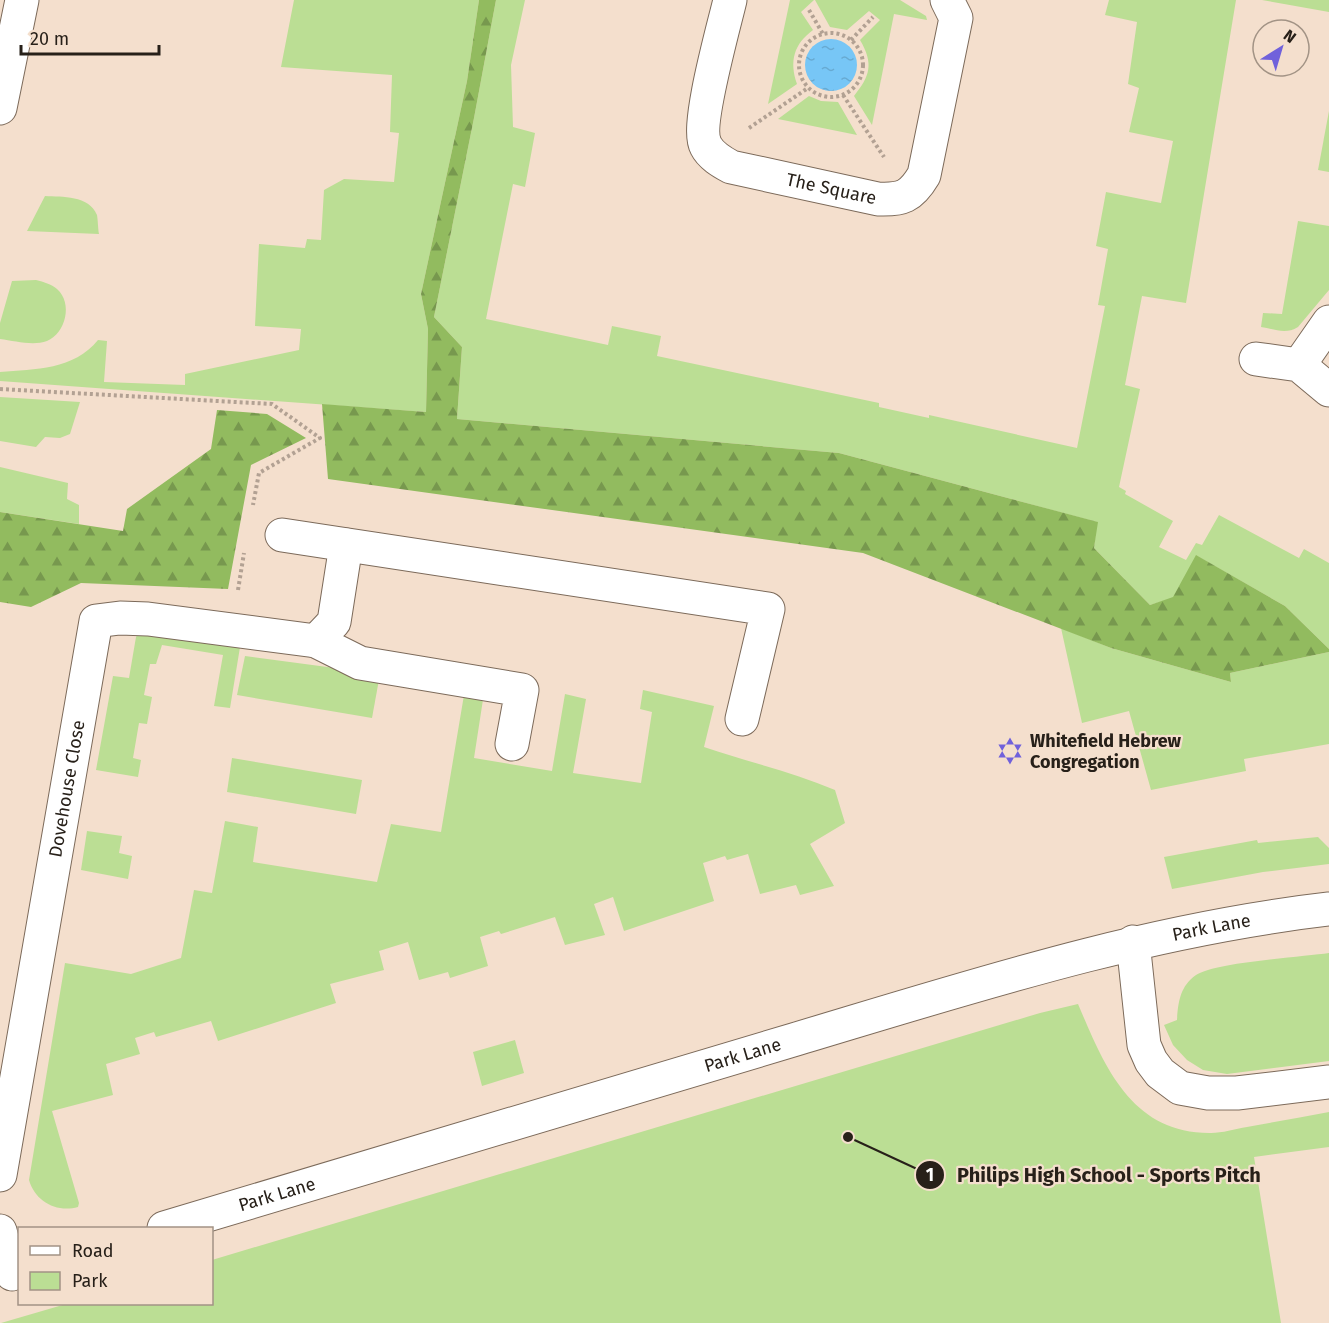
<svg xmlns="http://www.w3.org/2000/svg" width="1329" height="1323" font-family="'Fira Sans',sans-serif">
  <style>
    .green { fill: #bbde94 }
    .forest { fill: url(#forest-firs) }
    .water { fill: url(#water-ripples) }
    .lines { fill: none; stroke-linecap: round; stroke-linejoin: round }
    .minor-casing { stroke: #7c6a5a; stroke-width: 35 }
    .path { stroke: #b2a193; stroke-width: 4; stroke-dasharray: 3 3; stroke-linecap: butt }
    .minor { stroke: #fff; stroke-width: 33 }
    .labels { text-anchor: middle; stroke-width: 4.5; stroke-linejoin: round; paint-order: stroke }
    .street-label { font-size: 18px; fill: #272019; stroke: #f4dfcd }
    .poi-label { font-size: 18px; font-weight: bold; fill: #272019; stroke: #f4dfcd; text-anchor: start }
    .leader { fill: none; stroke: #272019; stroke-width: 2 }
    .callout-dot { fill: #272019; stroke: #f4dfcd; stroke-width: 2 }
    .mark-label { font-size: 18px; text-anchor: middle; font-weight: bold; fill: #fff }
    .callout-label { font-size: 20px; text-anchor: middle; font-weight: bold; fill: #272019; stroke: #f4dfcd; stroke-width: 4.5; stroke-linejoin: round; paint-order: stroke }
  </style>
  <defs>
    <pattern id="forest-firs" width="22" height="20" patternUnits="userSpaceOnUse" patternTransform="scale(1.5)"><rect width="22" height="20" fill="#92bb5f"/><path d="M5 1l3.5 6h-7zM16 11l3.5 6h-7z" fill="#77984e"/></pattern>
    <pattern id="water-ripples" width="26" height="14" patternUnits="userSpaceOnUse" patternTransform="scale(1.5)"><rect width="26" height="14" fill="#77c6f6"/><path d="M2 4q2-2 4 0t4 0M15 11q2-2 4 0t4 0" fill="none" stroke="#67aad2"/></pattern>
  </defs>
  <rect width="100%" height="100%" fill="#f4dfcd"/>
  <!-- green -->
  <g class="green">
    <path d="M294 0H479L467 81 421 294 428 329 426 412 0 381V372C35 369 74 370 98 340L107 341 104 382 185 385V374L299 350 301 329 255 326 259 244 305 248 307 239 321 240 324 190 344 179 394 182 399 133 390 132 392 75 281 67Z"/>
    <polygon points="496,0 525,0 511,65 513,127 535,133 525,187 513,184 486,319 608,345 612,326 661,336 657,356 879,403 879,407 929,418 929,415 1077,448 1105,306 1098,305 1108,249 1096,246 1106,192 1161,203 1173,141 1129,132 1139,88 1128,84 1137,22 1105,15 1109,0 1236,0 1186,303 1142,296 1125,385 1140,389 1119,487 1126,491 1125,494 1173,521 1159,547 1186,560 1196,543 1202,545 1219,515 1299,558 1304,549 1329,563 1329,649 1285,606 1197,556 1173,598 1150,605 1094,548 1097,522 839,453 457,419 462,347 434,317 474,118"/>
    <path d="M790 0H814L801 12 813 30C794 44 789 61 797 84L768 104Z"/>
    <path d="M815 0H900L926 16 927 20 894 14 872 125 854 96C870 76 874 64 860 40L880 20 869 11 847 30 830 27Z"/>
    <polygon points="1262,0 1329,0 1329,12"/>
    <polygon points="809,96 821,101 838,102 857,135 778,119"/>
    <polygon points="1329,111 1329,172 1318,170"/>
    <path d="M45 196C62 197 89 195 97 215 98 221 98 229 99 234L27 231Z"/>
    <path d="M1298 221 1329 226V290L1298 327C1285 335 1275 329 1261 327L1263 313 1282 314Z"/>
    <path d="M36 280C44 282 51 284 57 289 73 303 66 333 47 341 33 346 15 341 0 339V323L12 281Z"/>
    <polygon points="0,397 80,402 70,434 60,438 45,437 36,447 0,441"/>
    <polygon points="0,467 68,483 67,499 79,505 79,524 0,512"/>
    <polygon points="1061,628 1111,648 1231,682 1230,673 1329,652 1329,744 1244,759 1246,771 1151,790 1129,711 1082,723"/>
    <polygon points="141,629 242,635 230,708 214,706 223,655 162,645 156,664 150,664 144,695 152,697 147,724 139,723 133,758 141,760 138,777 96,770 113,676 129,678 136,637"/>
    <polygon points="245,656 380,674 372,718 237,695"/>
    <path d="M643 690 714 706 704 747C748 762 793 772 835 790L845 823 810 844 834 886 800 895 796 885 760 894 748 854 727 860 725 856 703 863 714 901 624 931 613 897 594 904 605 935 565 945 555 917 501 934 499 931 480 937 488 966 450 978 448 972 419 980 408 942 379 951 384 970 330 984 336 1003 218 1041 211 1021 156 1037 154 1032 135 1038 140 1054 106 1064 113 1095 52 1111 79 1203 78 1207C56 1213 35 1201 29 1180L65 963 131 974 181 958 194 890 212 893 225 821 258 827 253 862 377 882 391 824 441 832 464 695 484 693 474 758 552 771 565 694 586 699 573 773 641 783 652 712 640 709Z"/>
    <polygon points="232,758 362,780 356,814 227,792"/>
    <polygon points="87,831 122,836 119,853 132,856 128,879 81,870"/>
    <polygon points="1318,837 1329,848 1329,864 1263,872 1172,889 1164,857 1257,840 1258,843"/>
    <path d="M1329 953V1061L1227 1074 1203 1070 1187 1060 1173 1045 1164 1025 1177 1020C1178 1003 1180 986 1196 975 1215 962 1302 957 1329 953Z"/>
    <path d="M1078 1004C1104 1065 1131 1134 1211 1133 1222 1133 1235 1129 1247 1127 1274 1122 1302 1117 1329 1112V1147L1254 1157 1281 1323H1L66 1304H212V1260L1040 1013Z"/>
    <polygon points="515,1040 524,1073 482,1086 473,1052"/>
  </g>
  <!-- forest -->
  <g class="forest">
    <polygon points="479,0 496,0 474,118 434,317 462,347 457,419 839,453 1098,522 1094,548 1150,605 1173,597 1196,555 1285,606 1329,649 1329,652 1230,673 1231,682 1111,648 863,553 328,479 322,404 426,412 428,329 421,294 467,81"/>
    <polygon points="217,410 267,414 306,438 251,465 228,589 81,583 31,607 0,602 0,512 123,531 127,509 211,449"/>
  </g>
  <!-- water -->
  <circle class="water" cx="831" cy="65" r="26"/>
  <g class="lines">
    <!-- minor casing -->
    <g class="minor-casing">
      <g id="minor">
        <path id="s1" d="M730 0C724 26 695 127 706 146 711 156 722 162 731 167L878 199C902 200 911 197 924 175L956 18 947 0"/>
        <polyline points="0,108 22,0"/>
        <polyline points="1256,359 1299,365 1329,390"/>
        <polyline points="1299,365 1329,322"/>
        <polyline points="282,535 768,609 742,719"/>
        <polyline points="316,641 334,622 346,545"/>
        <polyline points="1133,942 1144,1045 1151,1061 1160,1073 1180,1088 1208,1093 1237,1093 1329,1082"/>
        <path id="s2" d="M0 1175 96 621 120 618 148 619 316 641 360 663 522 690 512 744"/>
        <path id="s3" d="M164 1228C373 1166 583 1103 793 1040 970 987 1145 930 1329 909"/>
        <polyline points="0,1231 12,1274"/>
      </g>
    </g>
    <!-- path -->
    <g class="path">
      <polyline points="809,10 823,34"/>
      <circle cx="831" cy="65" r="32"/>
      <polyline points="851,40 873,17"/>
      <polyline points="843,95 884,157"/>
      <polyline points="749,128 808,88"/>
      <polyline points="0,389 272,404 320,438 259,473 253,505"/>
      <polyline points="238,590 244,553"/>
    </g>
    <!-- minor -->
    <use href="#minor" class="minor"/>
  </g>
  <!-- icons -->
  <defs>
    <g id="synagogue-bare" transform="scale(2.07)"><path d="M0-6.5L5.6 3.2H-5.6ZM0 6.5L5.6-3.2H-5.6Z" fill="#7061db" stroke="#f4dfcd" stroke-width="2.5" paint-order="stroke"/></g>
  </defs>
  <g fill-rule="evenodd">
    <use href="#synagogue-bare" x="1010" y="751"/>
  </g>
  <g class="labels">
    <!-- street labels -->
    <g class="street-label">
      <text dy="6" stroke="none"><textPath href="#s1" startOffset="285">The Square</textPath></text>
      <text dy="6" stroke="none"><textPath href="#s2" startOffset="392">Dovehouse Close</textPath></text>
      <text dy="6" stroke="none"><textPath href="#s3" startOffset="1090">Park Lane</textPath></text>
      <text dy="6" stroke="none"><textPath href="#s3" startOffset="604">Park Lane</textPath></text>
      <text dy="6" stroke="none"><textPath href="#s3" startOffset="118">Park Lane</textPath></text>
    </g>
    <!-- poi labels -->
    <g class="poi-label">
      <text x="1030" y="747">Whitefield Hebrew<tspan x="1030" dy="21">Congregation</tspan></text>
    </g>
  </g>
  <!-- callouts -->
  <path class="leader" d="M848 1137L930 1175"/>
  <g class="callout-dot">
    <circle cx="848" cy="1137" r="6"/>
    <circle cx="930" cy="1175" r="15"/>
  </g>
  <g class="mark-label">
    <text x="930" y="1181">1</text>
  </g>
  <g class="callout-label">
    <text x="1109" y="1182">Philips High School - Sports Pitch</text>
  </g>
  <!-- legend -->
  <rect x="18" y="1227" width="195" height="78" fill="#f4dfcd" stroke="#a29385" stroke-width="1.5"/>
  <rect x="30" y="1246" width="30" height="9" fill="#ffffff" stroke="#a29385" stroke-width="1.5"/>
  <text x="72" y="1257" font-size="18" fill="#272019">Road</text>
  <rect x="30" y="1272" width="30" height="18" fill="#bbde94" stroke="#a29385" stroke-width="1.5"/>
  <text x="72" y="1287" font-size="18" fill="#272019">Park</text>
  <!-- north arrow -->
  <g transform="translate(1281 48) rotate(37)"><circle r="28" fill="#f4dfcd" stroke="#a29385" stroke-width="1.5"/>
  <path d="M0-4.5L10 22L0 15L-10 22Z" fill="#7061db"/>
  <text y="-9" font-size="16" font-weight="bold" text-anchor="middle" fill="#272019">N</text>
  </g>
  <!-- scale -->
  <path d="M21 45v9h138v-9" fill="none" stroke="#272019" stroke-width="3"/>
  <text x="30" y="45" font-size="18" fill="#272019" stroke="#f4dfcd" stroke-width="4.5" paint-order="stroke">20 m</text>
</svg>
